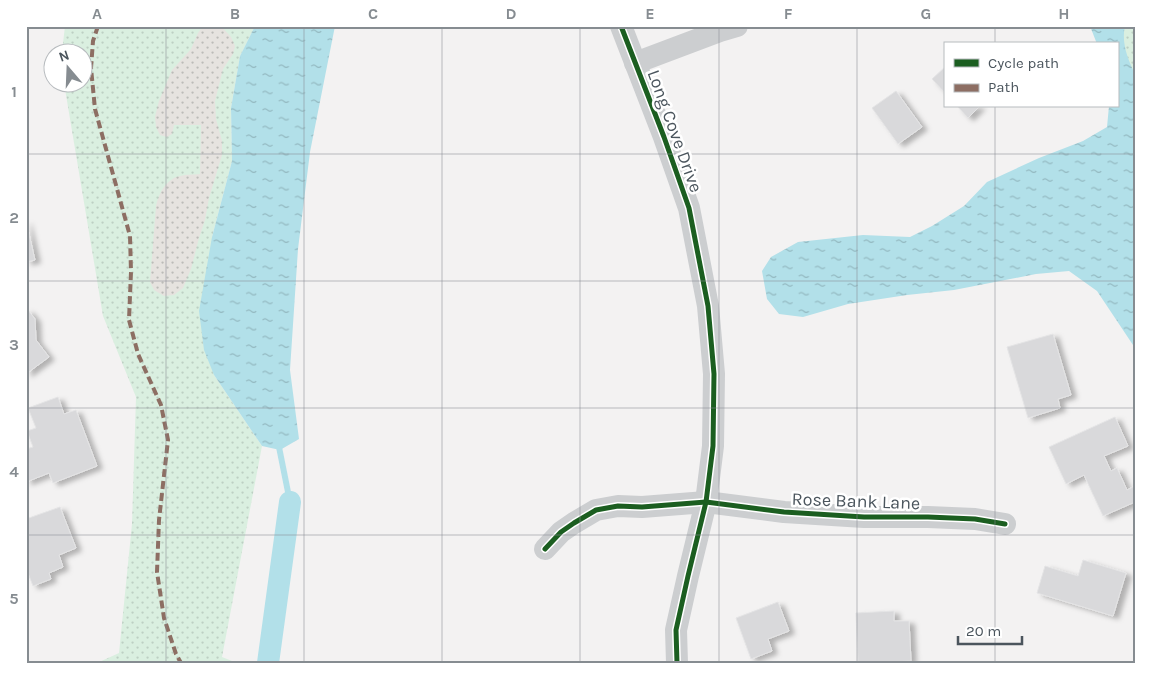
<svg xmlns="http://www.w3.org/2000/svg" width="1161" height="689" font-family="Karla,sans-serif">
  <style>
    .grass { fill: url(#grass-dots) }
    .sand { fill: url(#sand-dots) }
    .water { fill: url(#water-ripples) }
    .lines { fill: none; stroke-linecap: round; stroke-linejoin: round }
    .stream { stroke: #b2e0e9; stroke-width: 6 }
    .canal { stroke: #b2e0e9; stroke-width: 22 }
    .building { fill: #d9d9db; stroke: #e4e4e5; filter: url(#shadow) }
    .minor { stroke: #ccced0; stroke-width: 22 }
    .quiet { stroke: #8d6e63; stroke-width: 4; stroke-dasharray: 8 4; stroke-linecap: butt }
    .cycleway-casing { stroke: #fff; stroke-width: 8 }
    .cycleway { stroke: #1b5e20; stroke-width: 5 }
    .grid { fill: none; stroke: #868c91; stroke-width: 1; stroke-opacity: 0.55 }
    .labels { text-anchor: middle; stroke-width: 5; stroke-linejoin: round; paint-order: stroke }
    .street-label { font-size: 18px; fill: #4b555d; stroke: #fff }
    .neatline { fill: none; stroke: #868c91; stroke-width: 2 }
    .grid-label { font-size: 16px; text-anchor: middle; font-weight: bold; fill: #868c91 }
  </style>
  <defs>
    <pattern id="grass-dots" width="8" height="8" patternUnits="userSpaceOnUse" patternTransform="scale(1.25)"><rect width="8" height="8" fill="#daefe0"/><path d="M2 2h.1M6 6h.1" fill="none" stroke="#bdcfc3" stroke-width="1.8" stroke-linecap="round"/></pattern>
    <pattern id="sand-dots" width="8" height="8" patternUnits="userSpaceOnUse" patternTransform="scale(1.25)"><rect width="8" height="8" fill="#e6e3df"/><path d="M2 2h.1M6 6h.1" fill="none" stroke="#bcbbb8" stroke-width="1.8" stroke-linecap="round"/></pattern>
    <pattern id="water-ripples" width="26" height="14" patternUnits="userSpaceOnUse" patternTransform="scale(1.25)"><rect width="26" height="14" fill="#b2e0e9"/><path d="M2 4q2-2 4 0t4 0M15 11q2-2 4 0t4 0" fill="none" stroke="#93b8c0"/></pattern>
    <filter id="shadow"><feDropShadow dx="5.5" dy="3" stdDeviation="2.5" flood-color="#0004"/></filter>
  </defs>
  <rect width="100%" height="100%" fill="#f3f2f2"/>
  <!-- grass -->
  <g class="grass">
    <polygon points="65,26 255,26 240,56 231,108 232,161 212,237 214,375 262,446 222,657 237,663 97,663 119,653 132,524 136,397 103,316 64,83 82,82 82,52 62,52"/>
    <polygon points="1106,26 1135,26 1135,187 1117,44"/>
  </g>
  <!-- sand -->
  <path class="sand" d="M203 26 222 27 231 37 235 46 233 54 223 69 215 101 216 119 222 141V155L209 198 205 220 199 238 191 269 183 288 174 295 164 296 154 290 150 282 156 206C159 193 166 179 180 176 186 174 194 175 200 174L201 125H174L172 134 167 137 160 135 156 127 155 117 159 101 172 70 191 49 198 33Z"/>
  <!-- water -->
  <g class="water">
    <polygon points="255,26 335,26 310,152 298,249 290,370 299,439 280,450 262,446 214,375 204,350 199,311 212,237 232,161 231,108 240,56"/>
    <path d="M1090 26H1125C1121 42 1128 60 1135 74V348L1097 291 1069 271 1036 274 954 290 907 295 848 304 803 317 779 314 767 299 762 271 771 257 798 242 863 235 910 237 932 226 964 206 987 182 1039 158 1083 141 1107 127 1109 106H1117V44H1097Z"/>
  </g>
  <g class="lines">
    <!-- stream -->
    <polyline class="stream" points="278,442 290,502"/>
    <!-- canal -->
    <polyline class="canal" points="268,663 290,502"/>
  </g>
  <!-- building -->
  <g class="building">
    <polygon points="945,67 945,93 932,79"/>
    <polygon points="896,91 922,127 898,144 872,108"/>
    <polygon points="957,106 980,106 968,118"/>
    <polygon points="26,221 35,260 26,262"/>
    <polygon points="26,310 28,310 35,319 36,340 49,357 26,374"/>
    <polygon points="1053,334 1071,395 1058,399 1060,408 1028,418 1007,347"/>
    <polygon points="58,397 64,414 76,410 97,466 53,483 49,473 26,482 26,449 33,447 27,431 36,428 28,408"/>
    <polygon points="1115,417 1128,446 1104,456 1111,471 1117,468 1127,490 1133,487 1135,489 1135,502 1103,516 1084,475 1066,484 1049,447"/>
    <polygon points="60,507 76,548 59,555 63,567 49,573 51,579 33,586 26,568 26,519"/>
    <polygon points="1083,560 1126,573 1113,616 1037,593 1045,566 1078,576"/>
    <polygon points="778,602 789,631 768,639 772,651 751,659 736,618"/>
    <polygon points="894,611 894,621 909,621 911,661 858,663 856,613"/>
  </g>
  <g class="lines">
    <!-- minor -->
    <g class="minor">
      <polyline points="621,26 664,137 689,208 708,306 714,374 713,446 706,502 688,576 676,630 677,663"/>
      <polyline points="635,63 720,31 737,26"/>
      <polyline points="545,549 561,532 574,523 596,510 618,506 642,507 706,502 784,512 864,517 928,517 975,519 1005,524"/>
    </g>
    <!-- quiet -->
    <polyline class="quiet" points="98,26 93,41 91,68 95,109 130,236 131,272 129,320 138,354 161,405 168,440 159,520 157,572 164,618 176,654 181,663"/>
    <!-- cycleway casing -->
    <g class="cycleway-casing">
      <g id="cycleway">
        <polyline points="621,26 664,137 689,208 708,306 714,374 713,446 706,502 688,576 676,630 677,663"/>
        <polyline points="545,549 561,532 574,523 596,510 618,506 642,507 706,502 784,512 864,517 928,517 975,519 1005,524"/>
      </g>
    </g>
    <!-- cycleway -->
    <use href="#cycleway" class="cycleway"/>
  </g>
  <!-- grid -->
  <path class="grid" d="M166 26V663M304 26V663M442 26V663M580 26V663M719 26V663M857 26V663M995 26V44M995 106V663M26 154H1135M26 281H1135M26 408H1135M26 535H1135"/>
  <g class="labels">
    <!-- street labels -->
    <g class="street-label">
      <text transform="translate(675 131) rotate(70)" y="6">Long Cove Drive</text>
      <text transform="translate(856 501) rotate(2)" y="6">Rose Bank Lane</text>
    </g>
  </g>
  <!-- border -->
  <rect width="1161" height="689" fill="none" stroke="#ffffff" stroke-width="55"/>
  <!-- legend -->
  <rect x="944" y="42" width="175" height="65" fill="#ffffff" stroke="#b7bbbe"/>
  <rect x="954" y="59" width="25" height="8" fill="#1b5e20" stroke="#b7bbbe"/>
  <text x="988" y="68" font-size="15" fill="#4b555d">Cycle path</text>
  <rect x="954" y="84" width="25" height="8" fill="#8d6e63" stroke="#b7bbbe"/>
  <text x="988" y="92" font-size="15" fill="#4b555d">Path</text>
  <!-- north arrow -->
  <g transform="translate(68 68) rotate(341)"><circle r="24" fill="#ffffff" stroke="#b7bbbe"/>
  <path d="M0-4L9 19L0 12L-9 19Z" fill="#868c91"/>
  <text y="-8" font-size="14" font-weight="bold" text-anchor="middle" fill="#4b555d">N</text>
  </g>
  <!-- scale -->
  <path d="M958 636v8h64v-8" fill="none" stroke="#4b555d" stroke-width="2.5"/>
  <text x="966" y="636" font-size="15" fill="#4b555d" stroke="#ffffff" stroke-width="4" paint-order="stroke">20 m</text>
  <rect x="28" y="28" width="1106" height="634" class="neatline"/>
  <g class="grid-label">
    <text x="97" y="19">A</text>
    <text x="235" y="19">B</text>
    <text x="373" y="19">C</text>
    <text x="511" y="19">D</text>
    <text x="650" y="19">E</text>
    <text x="788" y="19">F</text>
    <text x="926" y="19">G</text>
    <text x="1064" y="19">H</text>
    <text x="14" y="97">1</text>
    <text x="14" y="223">2</text>
    <text x="14" y="350">3</text>
    <text x="14" y="477">4</text>
    <text x="14" y="604">5</text>
  </g>
</svg>
